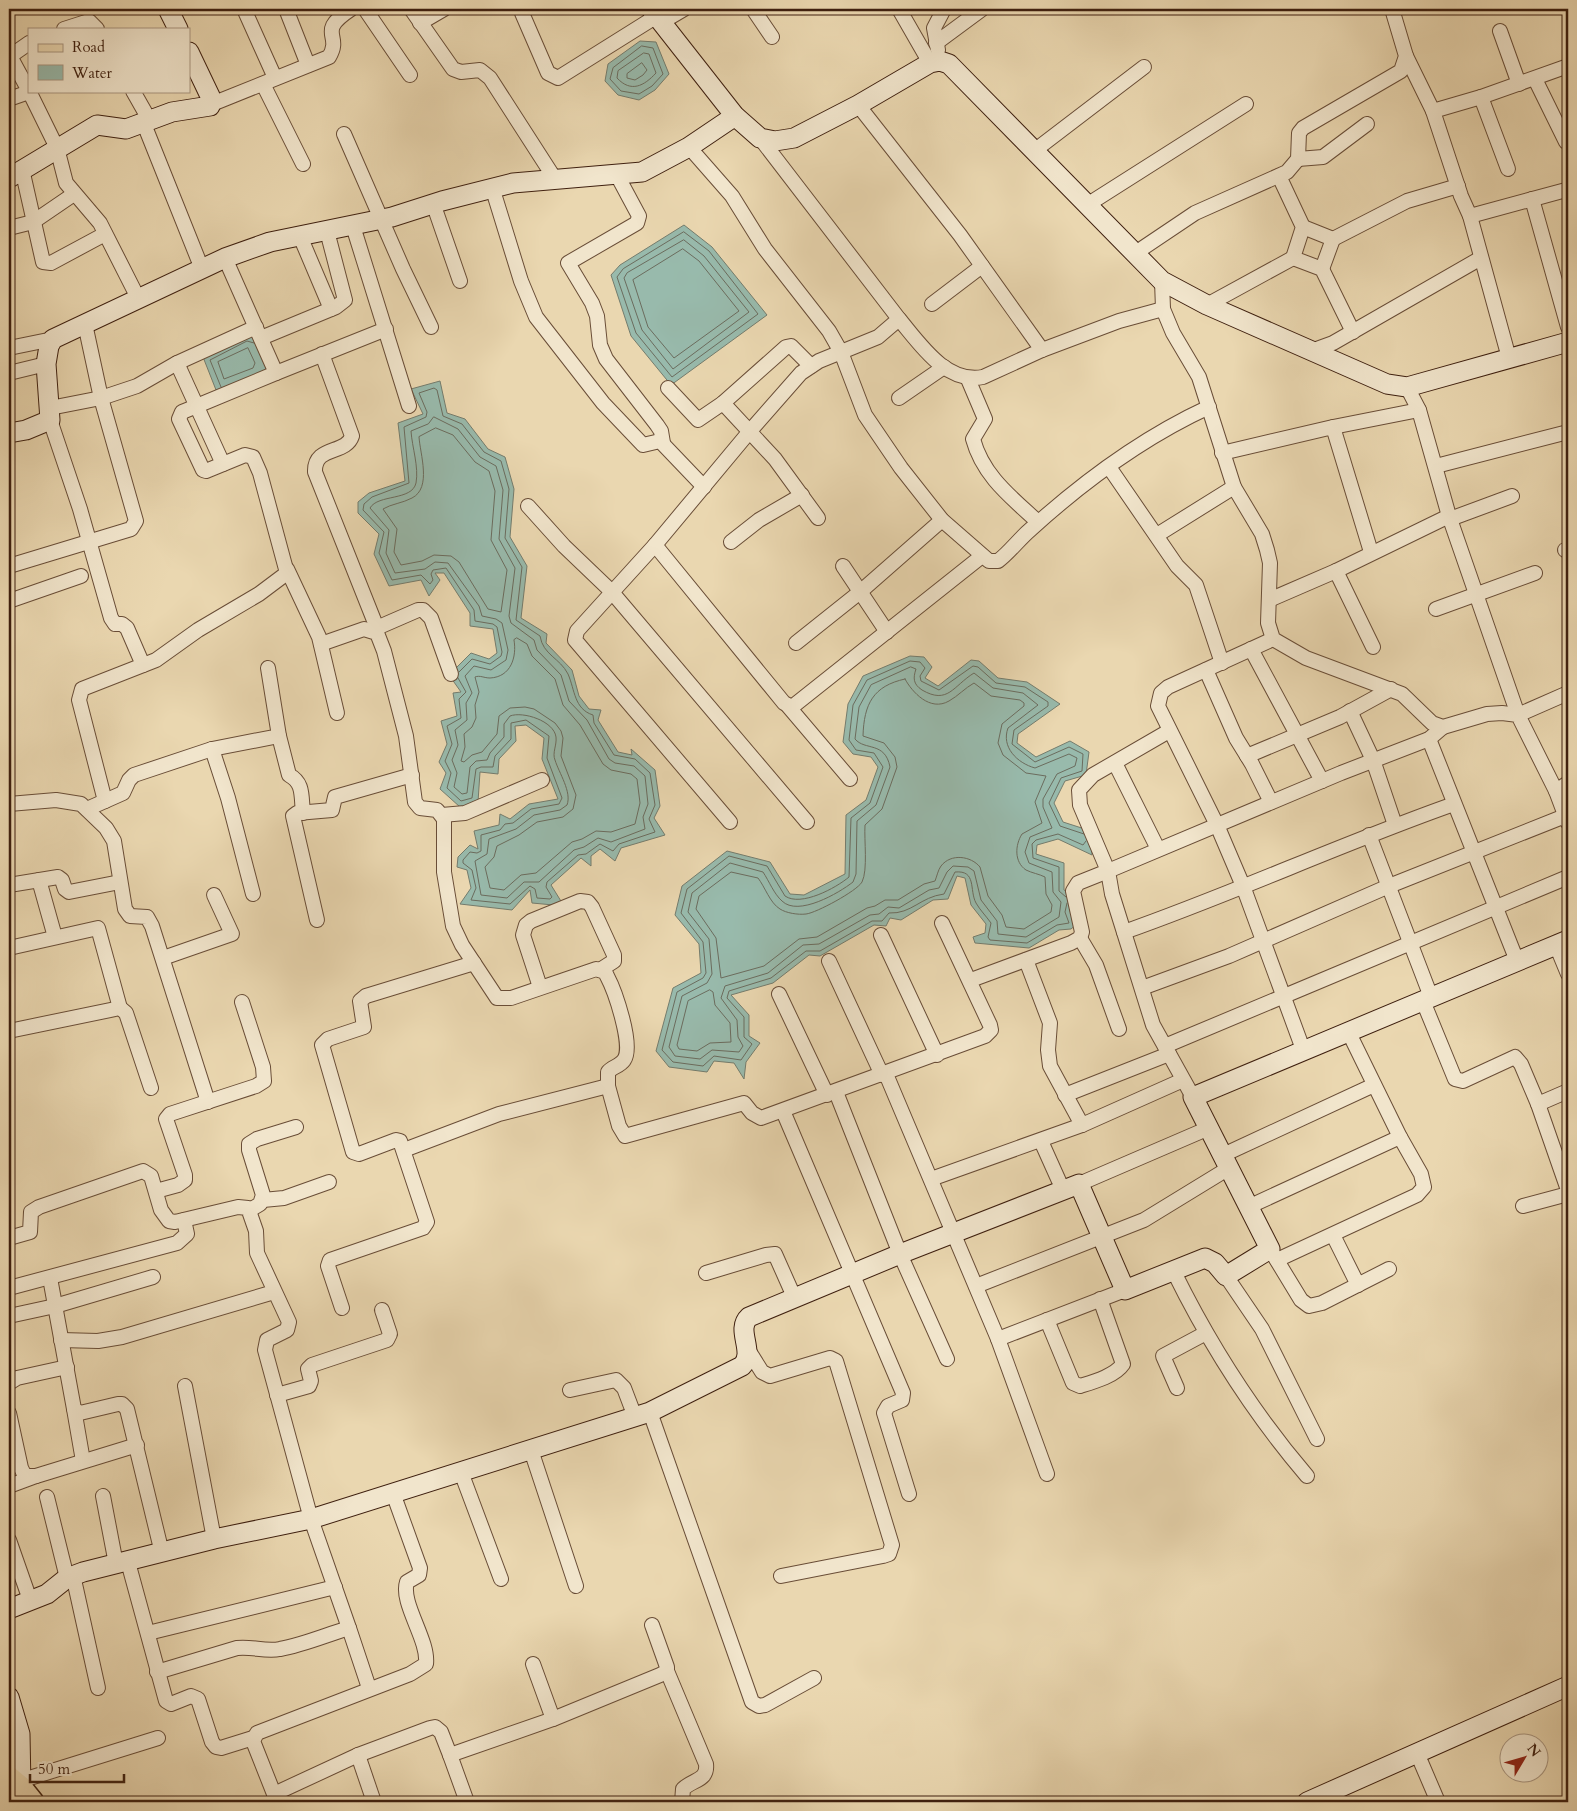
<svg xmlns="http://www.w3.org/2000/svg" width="1577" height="1811" font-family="Cardo,serif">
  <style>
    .water { fill: #98baac; stroke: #747c6d }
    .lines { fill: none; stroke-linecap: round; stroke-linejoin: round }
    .shore { stroke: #6b6c5e; stroke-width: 1 }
    .street-casing { stroke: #694d37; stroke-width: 16 }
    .secondary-casing { stroke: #3e1f0f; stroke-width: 21 }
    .primary-casing { stroke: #3e1f0f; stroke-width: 24 }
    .street { stroke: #f1e5cc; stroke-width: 14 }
    .secondary { stroke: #f1e5cc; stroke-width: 19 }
    .primary { stroke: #ead7b0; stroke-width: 21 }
  </style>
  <rect width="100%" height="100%" fill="#ead7b0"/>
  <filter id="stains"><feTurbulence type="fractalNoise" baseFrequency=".004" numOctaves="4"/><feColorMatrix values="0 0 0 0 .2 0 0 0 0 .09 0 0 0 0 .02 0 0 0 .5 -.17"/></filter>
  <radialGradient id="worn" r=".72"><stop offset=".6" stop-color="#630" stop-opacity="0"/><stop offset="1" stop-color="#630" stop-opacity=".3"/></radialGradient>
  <!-- water -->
  <g class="water">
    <polygon points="640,41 656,42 669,74 655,90 639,100 618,95 605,81 608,64"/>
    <polygon points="684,225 712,247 767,315 671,385 631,336 611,275 620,265"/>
    <polygon points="248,335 258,339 268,364 261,377 218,395 203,357"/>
    <polygon points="440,381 447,413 465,419 488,449 505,457 514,489 510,537 527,566 521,618 547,634 546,643 572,670 579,696 589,709 601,710 598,720 618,752 632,755 631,749 655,770 660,806 654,818 665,835 621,848 615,861 600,849 591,856 591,866 581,858 551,885 564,906 532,903 530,890 512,910 460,904 471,888 467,870 457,867 458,857 470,845 478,849 474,831 499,825 500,814 510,819 529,804 558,799 542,759 544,738 526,725 515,726 516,741 499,759 498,774 480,772 478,802 460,807 440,789 446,773 439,762 447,744 441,721 457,716 453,693 461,692 449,675 471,653 489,659 497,653 493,629 470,626 470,613 444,573 435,573 440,580 429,596 421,580 389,586 374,554 379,534 358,513 358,502 369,493 405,481 398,423 423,414 411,389"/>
    <polygon points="910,656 924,657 932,667 925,678 938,686 971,660 979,661 998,678 1027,682 1060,704 1018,734 1017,743 1036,757 1070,741 1089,752 1086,775 1065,781 1054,803 1063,822 1091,831 1092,855 1058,839 1037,845 1036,854 1064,863 1064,890 1075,897 1070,911 1077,924 1071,929 1059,930 1029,948 975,943 973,937 985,933 986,924 971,905 965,878 957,876 948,899 933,900 901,920 890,918 886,926 874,925 820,956 809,955 773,983 731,995 749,1015 749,1036 760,1043 746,1062 744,1079 734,1063 714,1061 707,1072 669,1067 656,1051 673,988 701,973 699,944 675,915 682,886 727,851 770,862 790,894 804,895 845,874 846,815 866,800 878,767 871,757 853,754 843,742 848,704 863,676"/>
  </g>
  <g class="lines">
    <!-- shore -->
    <g class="shore">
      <polygon points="642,46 653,48 663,74 652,86 639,94 621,91 610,79 613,68"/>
      <path d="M644 53 649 54 656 73C644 86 631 93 617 78L618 71Z"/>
      <polygon points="642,63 647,70 643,75 635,80 627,78 627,74"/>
      <polygon points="684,232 709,251 758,314 672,377 636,333 617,277 623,269"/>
      <polygon points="684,240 704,256 749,312 673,369 642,330 624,278 627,273"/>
      <polygon points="683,249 699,261 739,311 674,358 648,327 633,280"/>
      <polygon points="248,348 255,363 253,368 224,379 218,362"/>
      <polyline points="221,387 210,360 247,341 254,343"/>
      <path d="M434 417 458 429 480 457 496 466 503 490 499 539 515 568 509 616 511 623 534 640 537 650 561 675 569 701 587 720 609 759 615 763 634 766 645 776 648 804 643 817 645 829 611 842 598 838 584 847 574 850 539 882H524L507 898 481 895 475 861 487 854 489 839 516 829 534 815 560 810 567 805C572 792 559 773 555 760 552 753 557 745 556 737 554 721 523 711 510 716L504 724V737L490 753 487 760 476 761 470 767 467 793 462 794 454 787 457 773 452 760 458 745 455 730 467 720 466 703 472 693 465 676 474 666 491 670 506 660 508 650 502 623 496 619 482 616 479 606 448 563 435 562 425 569 395 573 386 553 389 530 370 508C378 494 412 501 416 483 419 467 412 447 411 431L428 424Z"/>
      <path d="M436 428 453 435 475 462 489 471 495 491 491 540 507 570 501 612 488 609 459 562 451 556 434 555 422 561 401 565 394 552 397 529 383 509C391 504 403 503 412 498 432 488 420 454 419 437Z"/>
      <path d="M517 638 527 644 532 656 555 679 563 705 580 725 603 764 611 770 631 774 637 779 640 803 635 824 611 832 596 831 582 839 572 842 536 873 521 875 504 890 490 888 485 867 494 857 497 846 519 835 537 822 563 817 573 809 576 795 561 756 563 738 561 731 555 723 534 709 525 707 510 708 499 716 497 734 482 752 472 755 464 762 461 761 465 747 464 734 472 727 476 718 475 705 479 692 475 677C480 675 484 678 490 678 511 677 517 657 514 640Z"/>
      <path d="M911 667 916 669C913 678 913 684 922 690 948 705 953 686 974 673L993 688 1023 693 1038 705 1008 728C1001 747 1017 763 1035 768L1069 754 1077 758 1075 766 1057 774 1043 799V807L1052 828 1030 837 1025 852 1029 863 1052 872 1053 892 1061 902 1059 917 1026 937 998 934 997 921 981 900 974 871 968 867 953 866 947 872 939 888 929 890 899 908 888 907 879 914 870 915 819 944 803 945 768 973 725 986 721 998 737 1020 738 1037 743 1046 739 1052 712 1050 700 1059 675 1056 669 1047 682 996 707 983 712 974 709 939 688 912 692 893 730 863 763 872C769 881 774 894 782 901 798 917 839 893 853 882L856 874 857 821 876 805 890 767C885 741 865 751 855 739L859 707 871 685Z"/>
      <path d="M458 678 466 692 459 699 461 718 447 726 452 744 445 761 451 773 447 788 461 801 472 798 476 769 481 767H493L495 756 511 739V723L526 720 549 736 547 758 562 798 559 804 531 809 513 823 505 824 500 830 481 835V851L477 853 470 852 463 860V863L472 870 476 888 471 900 510 904 530 886 535 889 537 898 550 899 552 897 546 887 547 882 578 855 586 854 600 844 613 851 619 844 655 832 649 819 655 805 650 773 635 759 614 755 594 723 593 715C574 709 575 690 568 674 560 658 543 655 540 636L516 620 522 567 505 538 509 489 501 461 484 452 462 424 443 416 437 390 434 388 419 393 427 412 426 417 404 427 409 483 372 497 364 504 363 510 384 532 379 553 392 580 421 575 430 584 433 580 431 574 433 570 446 568 474 610 475 621 493 624 497 627 502 652 501 656 490 664 472 659 459 672"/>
      <path d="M905 679C912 692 930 712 949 701 958 696 965 688 974 683L991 696 1020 700 1024 703V706L1002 724 998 743 1003 755 1026 773 1046 776 1035 802 1042 823 1022 834C1015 845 1014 862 1026 870 1032 873 1039 874 1045 877L1046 894 1052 905 1051 912 1024 929 1006 927 1002 915 988 896 980 867C971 856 951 853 941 866 938 870 937 876 935 881L924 884 898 900H885L875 906 867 908 817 937 799 939 764 966 721 978 716 938 696 909 699 896 731 872 758 878C765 887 770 903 780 909 786 913 798 915 806 914 816 913 857 891 862 882 868 870 864 840 865 825L882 809 897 767 895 757 884 743 863 736C864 704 873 686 905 679Z"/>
      <polyline points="1066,897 1059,891 1059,867 1033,858 1032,844 1036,840 1058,834 1083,845 1086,841"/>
      <path d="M1067 903 1065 912 1069 923 1057 925 1027 943 990 940 988 937 991 923C986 916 980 910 976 903 969 890 977 870 955 872L944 894C920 897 912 914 889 913L882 921H872L820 951H806L771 978 729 991 727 998 744 1017V1037L752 1044 741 1060 714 1056 703 1066 673 1062 662 1050 677 992 703 978 706 973 703 942 681 913 687 889 729 856 767 866 785 896C801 907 836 888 849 877L851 818 870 803 883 767 874 753 856 750 849 740 853 705 867 680 910 661 920 662 925 668 920 676 921 681 939 690 973 666 978 667 996 683 1025 687 1048 702V706L1014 730 1012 744 1035 762 1069 747 1083 754 1082 771 1061 778 1049 803 1060 826 1084 834"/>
      <polygon points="710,990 713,992 715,1005 730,1023 731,1042 710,1043 697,1051 679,1049 677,1045 688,1001"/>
    </g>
    <!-- street casing -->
    <g class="street-casing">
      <g id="street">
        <polyline points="244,9 275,78"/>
        <polyline points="286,9 308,65"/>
        <polyline points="365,9 410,75"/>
        <polyline points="411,9 453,69 461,72 480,70 490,78 555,179"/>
        <polyline points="753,9 772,37"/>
        <polyline points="899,9 930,63"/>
        <polyline points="522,13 548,73 558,78 657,16"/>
        <polyline points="662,22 684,9"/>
        <polyline points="420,23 444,9"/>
        <polyline points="64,29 89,21 97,29"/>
        <polyline points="1500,31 1519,84"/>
        <polyline points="936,43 982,9"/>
        <polyline points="938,50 934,28 944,9"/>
        <polyline points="10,56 29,91"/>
        <polyline points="1406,56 1433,111 1481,97 1568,66"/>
        <polyline points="9,57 29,43"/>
        <polyline points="1535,79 1566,142"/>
        <polyline points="263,84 303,164"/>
        <polyline points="29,91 57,148 66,183 100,223 138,298"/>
        <polyline points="133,91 150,121"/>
        <polyline points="1481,97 1508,169"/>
        <polyline points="9,99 29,92"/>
        <path d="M212 104 329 57C343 34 315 33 351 9"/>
        <polyline points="858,105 960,235 1042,350"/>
        <polyline points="1433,111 1461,196 1470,216 1509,358"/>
        <polyline points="144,124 202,269"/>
        <polyline points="344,134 403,269 431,327"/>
        <path d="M689 147 732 196 765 249 829 331 841 352 865 415 901 468 942 520 989 561H998C1010 552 1019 539 1031 529 1084 481 1144 437 1209 407"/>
        <polyline points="1034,151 1144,67"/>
        <polyline points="1298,159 1323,157 1367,124"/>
        <polyline points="22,169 43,262 51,263 105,234"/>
        <polyline points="617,175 639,216 637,223 568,263 592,303 597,316 600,345 606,359 657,425 661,431 663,443"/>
        <polyline points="1279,176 1303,227 1293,258 1322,269 1353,332"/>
        <polyline points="492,187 521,281 536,317 603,403 643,445 660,441 704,487"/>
        <polyline points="1532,199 1568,327"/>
        <polyline points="433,203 460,281"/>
        <polyline points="1087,205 1246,104"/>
        <polyline points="1470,216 1566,190"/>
        <polyline points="353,226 409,406"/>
        <polyline points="1303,227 1333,239 1322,269"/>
        <polyline points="9,228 33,222 74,194"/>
        <polyline points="300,236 331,309"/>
        <polyline points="1333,239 1407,201 1458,186"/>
        <polyline points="1134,254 1195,213 1287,172 1298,159 1299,133 1303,128 1401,71 1406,56 1392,9"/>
        <polyline points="1162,281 1163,309 1173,333 1199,377 1234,487 1262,534 1267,550 1270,563 1268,623 1273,639 1306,658 1402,694 1432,723 1443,727 1487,714 1502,713 1518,715 1556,791 1568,783"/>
        <polyline points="932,304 982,266"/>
        <polyline points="1207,305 1293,258"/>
        <path d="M899 319C920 344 946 384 983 377L1042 350 1119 321 1163 309"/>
        <polyline points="85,324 101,398 137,386 177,363 256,327"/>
        <polyline points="261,338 336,307 345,300 327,231"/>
        <polyline points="9,348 53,339"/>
        <polyline points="1311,351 1333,343 1481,258"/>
        <path d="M322 354 352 436C346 455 314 445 315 472L377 628"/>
        <polyline points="177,363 223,464"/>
        <polyline points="9,373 46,364"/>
        <polyline points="276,373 386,329"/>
        <path d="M968 379 985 419 973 439C983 476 1011 497 1038 522"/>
        <polyline points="1407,387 1419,410 1449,516 1518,715 1568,693"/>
        <polyline points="668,388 698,420 723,403 786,347 791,346 811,366"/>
        <polyline points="899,398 944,367"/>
        <polyline points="723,403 775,459 818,518"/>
        <polyline points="50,420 80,509 111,618 115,624 122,624 127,628 143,665"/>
        <polyline points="1333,427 1419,410"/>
        <polyline points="1222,453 1333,427 1371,552"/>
        <polyline points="1436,466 1568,432"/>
        <polyline points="1109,467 1177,566 1196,585 1222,663"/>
        <polyline points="528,506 564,546 611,591 807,822"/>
        <polyline points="1450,519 1512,496"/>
        <polyline points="1157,535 1234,487"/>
        <polyline points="731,542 759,520 802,495"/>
        <polyline points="655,545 784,703 792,707 982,556"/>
        <polyline points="1565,550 1568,549"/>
        <polyline points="9,566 131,529 136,521 101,398 50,408"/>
        <polyline points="843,566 887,632"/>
        <polyline points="287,569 319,637 337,713"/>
        <polyline points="1336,571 1449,516"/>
        <polyline points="1269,600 1336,571 1373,647"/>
        <polyline points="9,601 81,576"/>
        <polyline points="1436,609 1535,573"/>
        <polyline points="372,630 418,610 423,610 431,618 451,674"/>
        <polyline points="1273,639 1168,687 1161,693 1158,706 1217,825 1243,886 1304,1052"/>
        <polyline points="796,643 860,592 942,520"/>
        <path d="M321 644 364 629 377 633 384 651 406 736 415 802 420 808 437 810 444 819V872L453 926 462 945 497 998H511L596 969 605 972 607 976C615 991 634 1046 624 1060 620 1066 612 1067 608 1072V1086"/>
        <polyline points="1251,649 1322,781"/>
        <polyline points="1206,670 1236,738 1252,764 1271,802"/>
        <polyline points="788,706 850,779"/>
        <polyline points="1350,711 1373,760 1395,825"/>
        <path d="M279 736 289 775C304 783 301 796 303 813"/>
        <polyline points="1429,739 1517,961"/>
        <polyline points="212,749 228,798 253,894"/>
        <polyline points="1247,756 1340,717 1391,689"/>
        <polyline points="1115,763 1158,849"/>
        <polyline points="1556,791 1568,823"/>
        <polyline points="105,801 123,793 129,780 134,775 212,749 279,736 268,668"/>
        <polyline points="9,804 56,800 81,804 106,828 114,841 125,909 130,916 147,917 152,926 208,1102"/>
        <polyline points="87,809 105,801 79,700 82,689 156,660 198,630 259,594 287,573 260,473 253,457 245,455 206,471 203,470 179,419 182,412 187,410 276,373 225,258"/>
        <polyline points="442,815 465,813 542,780"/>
        <polyline points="730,822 575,640 577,631 655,545 750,431 801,373 819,361 878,337 899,319 760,138"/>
        <polyline points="1369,835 1431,997"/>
        <polyline points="39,880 55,937"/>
        <polyline points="9,885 58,877 62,880 65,889 69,892 120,882"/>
        <polyline points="317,920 293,816 297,813 332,810 335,797 412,775"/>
        <path d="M1124 932C1235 893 1343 843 1454 804"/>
        <polyline points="881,935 937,1055"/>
        <polyline points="1080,938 1096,965 1119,1029"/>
        <polyline points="1556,945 1568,974"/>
        <polyline points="9,948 98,928 120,1008"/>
        <polyline points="163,958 232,934 214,895"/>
        <polyline points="1026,960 1050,1023 1048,1050 1050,1066 1082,1125"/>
        <polyline points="829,961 882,1075"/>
        <polyline points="971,980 1071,943 1080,938 1082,932 1073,891 1078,883 1108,871 1080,805 1079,790 1093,775 1169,731"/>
        <polyline points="540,987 523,935 526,925 531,921 580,901 588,902 592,907 614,955 614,961 600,970"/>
        <polyline points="1142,988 1229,956 1389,886 1565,816"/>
        <polyline points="779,994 827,1095"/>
        <polyline points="1423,1001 1455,1079 1463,1081 1515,1057 1521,1064 1538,1104 1568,1091"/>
        <polyline points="9,1031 120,1008 126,1013 151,1088"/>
        <polyline points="1165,1046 1568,877"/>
        <polyline points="886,1074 998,1339 1047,1474"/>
        <polyline points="836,1092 900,1254 947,1359"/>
        <polyline points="1065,1095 1169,1054"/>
        <polyline points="1193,1097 1153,1025 1112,894 1108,871 1341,773 1429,739 1443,727"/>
        <polyline points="1538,1104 1568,1190"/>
        <polyline points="783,1111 903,1393 902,1400 888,1406 884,1413 909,1494"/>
        <polyline points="1041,1141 1063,1190"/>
        <polyline points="404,1150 499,1114 608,1086 619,1126 625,1136 744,1103 752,1113 761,1118 985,1036 991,1030 990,1025 942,923"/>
        <polyline points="1223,1155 1374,1085"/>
        <polyline points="931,1179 1082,1125 1183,1080"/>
        <polyline points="1079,1184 1209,1128"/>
        <polyline points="156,1191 178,1185 185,1180 185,1175 166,1119 170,1114 256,1086 264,1081 263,1067 242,1002"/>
        <polyline points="263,1200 284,1198 329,1182"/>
        <polyline points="1523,1206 1568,1194"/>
        <polyline points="1248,1207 1400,1137"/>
        <polyline points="250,1210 260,1204 263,1195 249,1150 249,1144 257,1139 296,1127"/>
        <polyline points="1333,1235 1358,1285"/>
        <path d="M9 1238 30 1232 31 1212 39 1207 143 1171 151 1176 161 1210 169 1221 175 1222 238 1207 248 1208 256 1231 257 1253 289 1322 287 1330 267 1340 265 1350 311 1519 349 1628C326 1635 303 1645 280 1649 265 1652 252 1646 237 1648L157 1672"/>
        <polyline points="1273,1254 1301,1300 1309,1306 1322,1303 1389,1269"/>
        <polyline points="1277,1260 1417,1195 1424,1187 1421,1174 1400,1137 1349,1033"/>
        <path d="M1174 1272C1210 1345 1254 1414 1307 1476"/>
        <polyline points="706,1273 766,1255 775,1254 795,1299"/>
        <polyline points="1226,1276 1262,1329 1317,1439"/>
        <polyline points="50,1278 74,1409 80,1413 118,1404 122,1404 127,1409 162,1553"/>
        <polyline points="976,1286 1144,1220 1229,1168"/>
        <polyline points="9,1288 177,1243 187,1234 184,1220"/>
        <polyline points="342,1308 328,1266 330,1260 423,1228 427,1222 400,1141 396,1140 359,1154 353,1152 322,1045 328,1039 364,1027 360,1001 366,996 474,963"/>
        <polyline points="9,1316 55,1306 153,1277"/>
        <path d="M1047 1320 1073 1383 1080 1386C1093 1382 1115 1376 1123 1364L1100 1299"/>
        <polyline points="998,1339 1125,1290"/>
        <polyline points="61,1340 98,1341 122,1337 274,1292"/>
        <polyline points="747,1348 762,1372 770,1376 830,1358 836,1361 892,1545 889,1554 883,1556 781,1576"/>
        <polyline points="9,1383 17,1378 67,1367"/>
        <polyline points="185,1386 214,1539"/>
        <polyline points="1177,1388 1163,1356 1206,1333"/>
        <polyline points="570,1390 616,1380 624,1388 635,1417"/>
        <polyline points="277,1395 309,1386 311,1381 308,1369 312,1365 387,1340 390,1334 382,1310"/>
        <polyline points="74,1409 83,1461"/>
        <polyline points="650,1412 752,1702 759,1706 765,1705 814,1678"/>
        <polyline points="9,1413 21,1468 25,1476 36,1476 137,1445"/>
        <polyline points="531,1450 576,1586"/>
        <polyline points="461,1472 501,1579"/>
        <polyline points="9,1486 36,1476"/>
        <polyline points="103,1496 116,1564"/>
        <polyline points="47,1497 67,1578"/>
        <polyline points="9,1540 30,1600"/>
        <polyline points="128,1562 166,1701 171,1704 191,1696 198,1699 212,1742 216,1747 221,1748 253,1738"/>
        <polyline points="73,1575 98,1688"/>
        <polyline points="349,1628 369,1688"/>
        <polyline points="148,1633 335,1587"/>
        <polyline points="533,1664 553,1719"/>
        <path d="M667 1671 706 1764C708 1781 693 1779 683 1789L682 1802"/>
        <polyline points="1417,1753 1438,1802"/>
        <polyline points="358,1755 374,1802"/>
        <polyline points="450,1755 467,1802"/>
        <polyline points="20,1781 158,1738"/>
        <path d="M274 1794 253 1741 257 1733 410 1674 426 1664C429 1640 400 1603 407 1582L419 1575 420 1568 393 1493"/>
        <polyline points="277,1802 274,1794 358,1755 430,1728 435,1727 441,1732 450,1755 553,1719 660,1675 667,1671 667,1667 652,1625"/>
      </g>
    </g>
    <!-- secondary casing -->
    <g class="secondary-casing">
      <g id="secondary">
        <polyline points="168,9 178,29"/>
        <polyline points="651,9 735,116 760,138 775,141 794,138 858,105 930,63 940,61 949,64 1162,281 1207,305 1387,384 1407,387 1568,342"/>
        <polyline points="9,178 97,125 126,129 172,112 210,106 212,101 210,96 189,52"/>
        <polyline points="9,433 26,430 50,420 46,364 49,346 53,339 225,258 270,242 392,217 442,201 513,183 642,172 689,147 735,116"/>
        <path d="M9 1609 47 1594 67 1578 83 1572 214 1539 311 1519 650 1412 742 1366C756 1352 735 1330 749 1317L900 1254 1079 1184 1125 1290 1205 1258 1215 1263 1226 1276 1270 1249 1193 1097 1568 940"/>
        <polyline points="9,1697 20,1734 21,1787"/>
        <polyline points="1307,1802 1568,1686"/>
      </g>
    </g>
    <!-- primary casing -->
    <g class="primary-casing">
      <polyline id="primary" points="9,1777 21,1787 33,1802"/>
    </g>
    <!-- street -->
    <use href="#street" class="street"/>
    <!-- secondary -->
    <use href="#secondary" class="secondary"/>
    <!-- primary -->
    <use href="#primary" class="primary"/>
  </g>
  <!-- margin -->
  <rect width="1577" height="1811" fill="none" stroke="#ead7b0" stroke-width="30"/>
  <rect x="10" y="10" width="1557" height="1791" fill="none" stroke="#3e1f0f" stroke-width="2.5"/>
  <rect x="15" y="15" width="1547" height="1781" fill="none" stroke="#3e1f0f"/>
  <!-- legend -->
  <rect x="28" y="28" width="162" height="65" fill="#f1e5cc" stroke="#a99680"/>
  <rect x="38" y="44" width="25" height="8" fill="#ead7b0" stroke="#a99680"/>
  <text x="72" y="52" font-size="15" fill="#3e1f0f">Road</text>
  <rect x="38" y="65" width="25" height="15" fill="#98baac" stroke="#a99680"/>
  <text x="72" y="78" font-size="15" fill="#3e1f0f">Water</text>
  <!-- north arrow -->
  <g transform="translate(1524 1758) rotate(52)"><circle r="24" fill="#f1e5cc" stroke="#a99680"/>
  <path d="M0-4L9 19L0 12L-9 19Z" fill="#8f2418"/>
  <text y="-8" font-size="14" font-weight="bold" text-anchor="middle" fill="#3e1f0f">N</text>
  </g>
  <!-- scale -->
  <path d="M30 1774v8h94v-8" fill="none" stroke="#3e1f0f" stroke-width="2.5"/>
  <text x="38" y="1774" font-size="15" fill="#3e1f0f" stroke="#f1e5cc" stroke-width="4" paint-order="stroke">50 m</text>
  <rect width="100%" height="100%" filter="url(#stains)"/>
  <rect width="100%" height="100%" fill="url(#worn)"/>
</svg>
